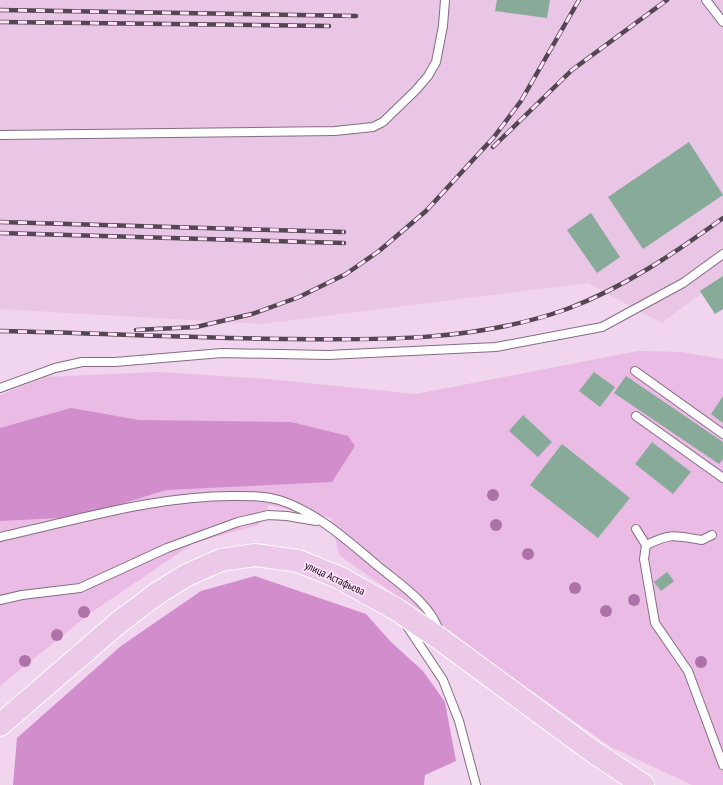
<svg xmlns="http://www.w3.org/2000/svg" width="723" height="785" font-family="'PT Sans Narrow',sans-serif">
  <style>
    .built { fill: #e9c6e5 }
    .green { fill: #eabce5 }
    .forest { fill: #d28dcc }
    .building { fill: #87aa99 }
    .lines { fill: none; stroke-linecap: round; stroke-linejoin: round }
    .service-casing { stroke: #866c83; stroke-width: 10 }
    .primary-casing { stroke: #fff; stroke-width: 24 }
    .service { stroke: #fff; stroke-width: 8 }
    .primary { stroke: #edc9e9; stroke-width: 22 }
    .rail-casing { stroke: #554653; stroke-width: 4.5 }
    .rail { stroke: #ffe1fb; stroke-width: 3; stroke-dasharray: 9; stroke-linecap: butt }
    .tree { fill: #ad73a9 }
    .labels { text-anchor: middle; stroke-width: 3.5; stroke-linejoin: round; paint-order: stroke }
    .street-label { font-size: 11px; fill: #160d15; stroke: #ffe1fb }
  </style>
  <rect width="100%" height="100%" fill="#f1d4ee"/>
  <!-- built -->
  <polygon class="built" points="0,0 723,0 723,277 662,323 588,283 261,324 0,309"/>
  <!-- green -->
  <polygon class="green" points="638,351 682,352 723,359 723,785 692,785 611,747 339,555 331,518 269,505 258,525 194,543 92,612 0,686 0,395 45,377 158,372 268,379 416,394"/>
  <!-- forest -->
  <g class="forest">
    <polygon points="71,408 139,420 291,422 348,436 355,446 332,482 166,490 80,517 0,521 0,428"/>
    <polygon points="255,576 366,614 391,642 423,671 445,702 456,761 425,775 424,785 13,785 17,738 121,646 201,591"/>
  </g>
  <!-- building -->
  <g class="building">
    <polygon points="497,0 550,0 547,18 495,11"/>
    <polygon points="689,142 723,195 643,249 608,197"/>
    <polygon points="591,213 620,257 597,273 567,230"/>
    <polygon points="723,276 723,309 715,314 700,291"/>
    <polygon points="594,372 615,387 600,407 579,391"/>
    <polygon points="626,376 723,442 723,459 719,464 614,393"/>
    <polygon points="723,396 723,423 711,414"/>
    <polygon points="523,415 552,442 538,457 509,431"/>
    <polygon points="652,442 691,472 673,494 635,464"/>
    <polygon points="562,444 630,498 598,538 530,485"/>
    <polygon points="667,572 674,581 661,591 654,582"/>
  </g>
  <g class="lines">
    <!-- service casing -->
    <g class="service-casing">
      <g id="service">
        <polyline points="706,0 723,22"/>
        <polyline points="0,135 335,131 373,127 383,122 416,90 428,76 436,62 443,26 445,0"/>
        <polyline points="635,371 723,434"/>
        <polyline points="0,388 55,368 82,362 115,362 222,353 328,355 496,347 602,327 683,283 723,254"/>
        <polyline points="636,416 723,478"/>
        <polyline points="636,529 646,545 644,559 655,623 688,671 723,765"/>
        <path d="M0 537C77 520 158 495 237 496 252 496 265 496 279 500 317 512 349 542 379 567 399 583 433 606 439 632"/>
        <path d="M646 545C674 532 674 536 702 540L712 535"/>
        <polyline points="0,600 22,595 80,588 167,548 238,522 268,515 287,516 316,521"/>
        <polyline points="407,626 443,680 459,721 476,785"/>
      </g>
    </g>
    <!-- primary casing -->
    <g class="primary-casing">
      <polyline id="primary" points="0,725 118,623 158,593 187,575 221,560 255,555 298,561 338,577 396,609 440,639 595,753 643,785"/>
    </g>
    <!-- service -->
    <use href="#service" class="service"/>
    <!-- primary -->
    <use href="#primary" class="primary"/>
    <!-- rail casing -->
    <g class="rail-casing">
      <g id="rail">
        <polyline points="0,10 356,16"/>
        <polyline points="0,22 329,26"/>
        <polyline points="493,147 572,70 667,0"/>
        <polyline points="0,222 344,232"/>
        <polyline points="0,233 344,243"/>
        <polyline points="136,330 196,327 252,314 299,297 346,274 379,251 426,211 494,137 521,101 579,0"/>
        <path d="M0 331C97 333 194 338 291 339 384 340 478 341 567 309 623 288 675 253 723 218"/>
      </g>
    </g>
    <!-- rail -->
    <use href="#rail" class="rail"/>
  </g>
  <!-- trees -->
  <g class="tree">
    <circle cx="493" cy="495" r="6"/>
    <circle cx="496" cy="525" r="6"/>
    <circle cx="528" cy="554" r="6"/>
    <circle cx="575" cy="588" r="6"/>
    <circle cx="634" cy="600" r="6"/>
    <circle cx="606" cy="611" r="6"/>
    <circle cx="84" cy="612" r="6"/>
    <circle cx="57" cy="635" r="6"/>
    <circle cx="25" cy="661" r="6"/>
    <circle cx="701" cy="662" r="6"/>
  </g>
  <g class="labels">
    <!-- street labels -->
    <g class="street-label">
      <text transform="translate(335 578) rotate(25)" y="4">улица Астафьева</text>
    </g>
  </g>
</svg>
